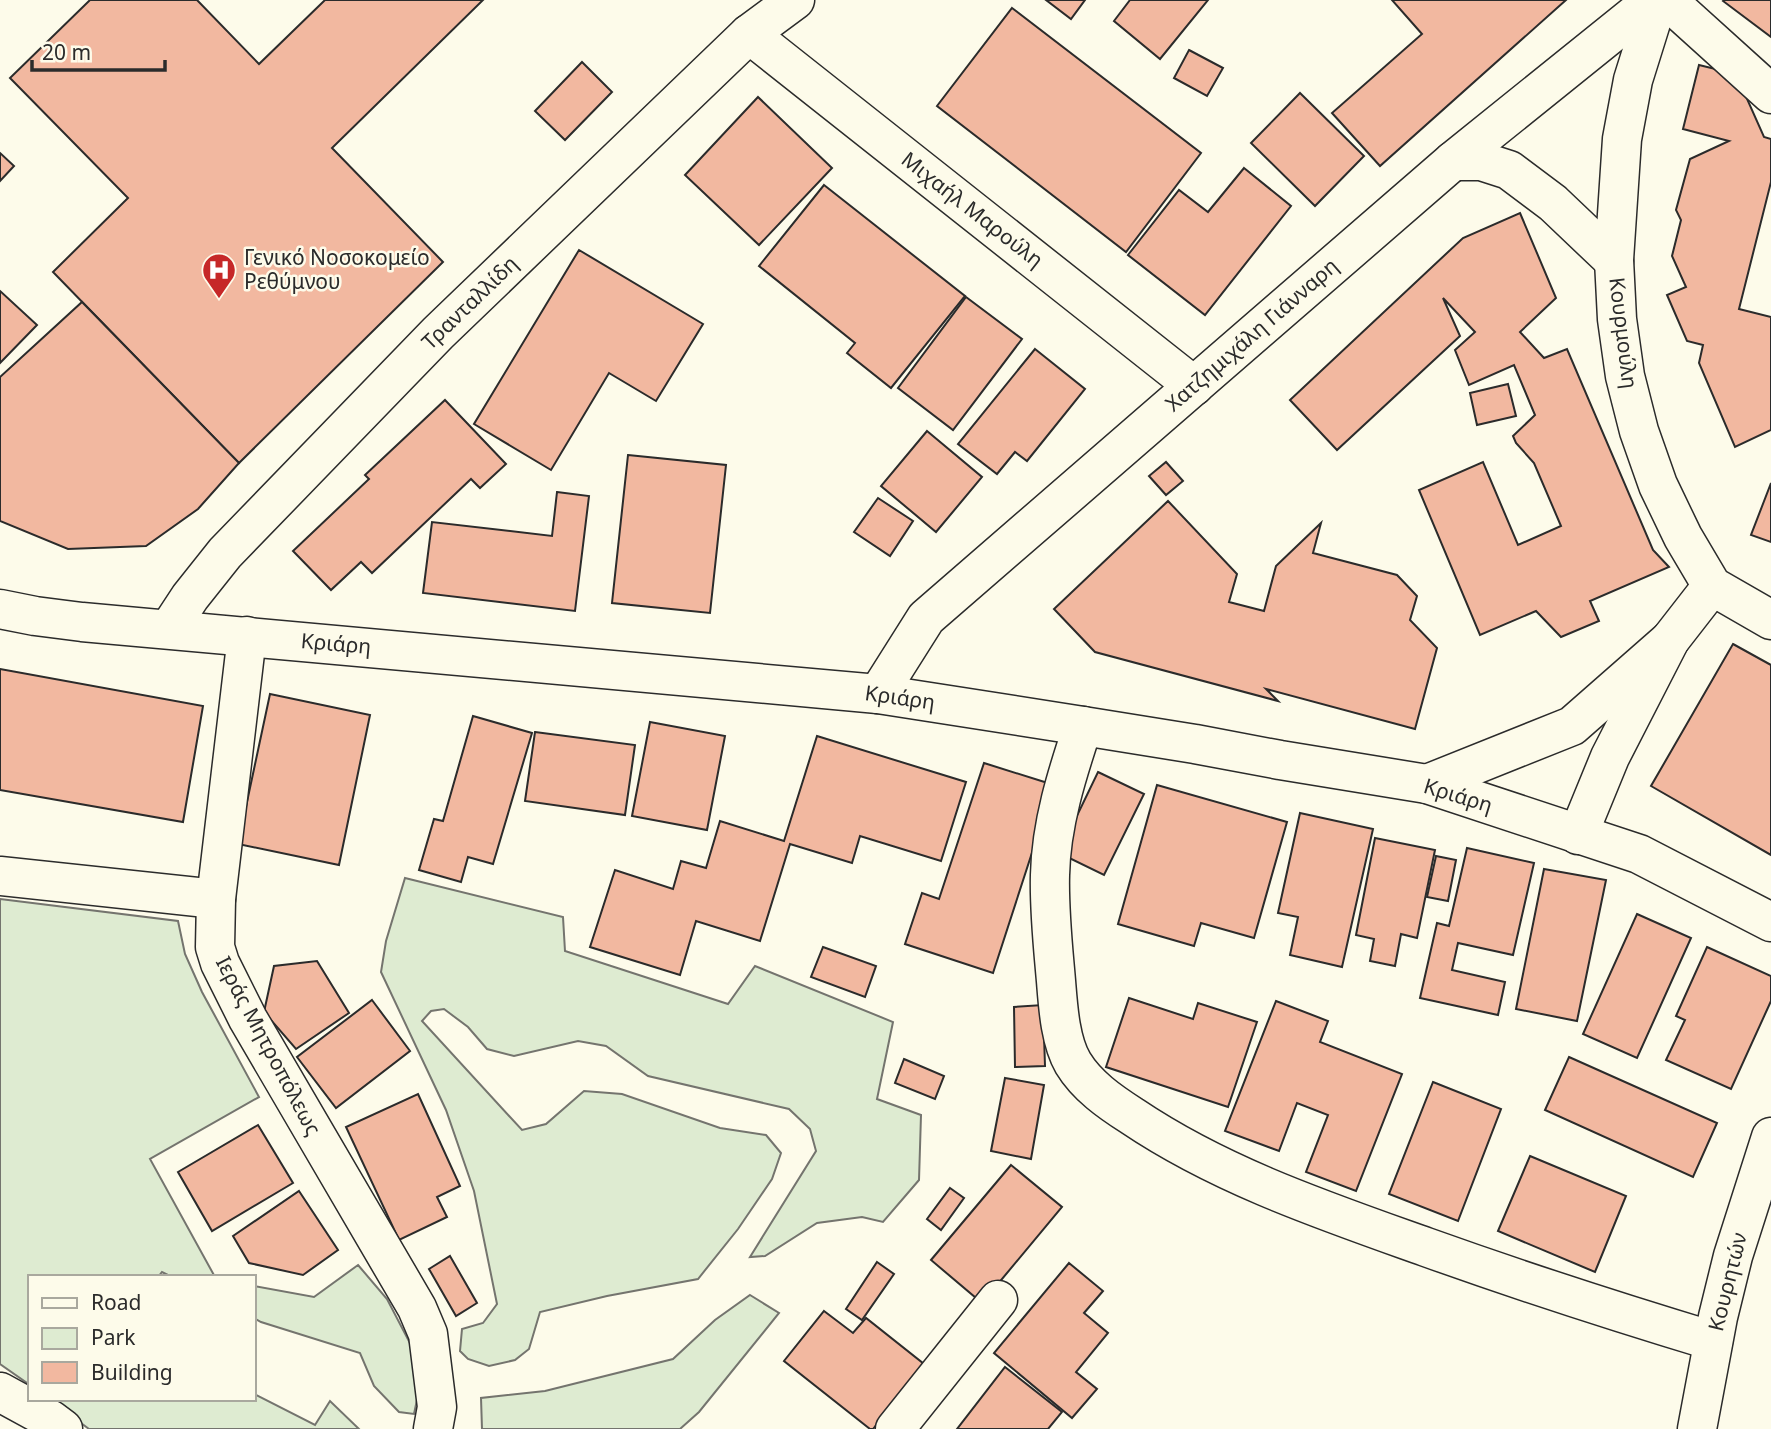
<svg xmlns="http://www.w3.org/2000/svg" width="1771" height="1429" font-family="'Noto Sans',sans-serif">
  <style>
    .green { fill: #deebd1; stroke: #74746e; stroke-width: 2 }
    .building { fill: #f2b8a0; stroke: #2b2b2b; stroke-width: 2 }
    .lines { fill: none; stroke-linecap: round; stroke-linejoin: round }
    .minor-casing { stroke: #2b2b2b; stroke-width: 41 }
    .major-casing { stroke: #2b2b2b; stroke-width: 41 }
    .minor { stroke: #fdfbea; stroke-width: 38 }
    .major { stroke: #fdfbea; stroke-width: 38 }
    .labels { text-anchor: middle; stroke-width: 5; stroke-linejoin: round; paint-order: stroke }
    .street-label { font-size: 21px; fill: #2b2b2b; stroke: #fdfbea }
    .poi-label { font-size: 21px; fill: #2b2b2b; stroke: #fdfbea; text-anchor: start }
  </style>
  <rect width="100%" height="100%" fill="#fdfbea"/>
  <!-- green -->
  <g class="green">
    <polygon points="405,878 563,917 565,951 728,1004 755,966 893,1022 877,1099 921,1115 919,1180 883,1222 862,1217 817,1223 765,1256 750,1257 816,1151 810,1129 789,1109 648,1076 606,1046 578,1041 514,1056 487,1049 468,1027 444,1009 431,1011 422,1021 522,1130 546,1124 584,1091 622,1094 720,1128 766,1135 781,1153 772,1179 738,1229 698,1279 607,1296 540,1312 529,1349 515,1360 489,1366 468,1359 460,1351 462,1329 483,1323 497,1304 474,1191 446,1110 381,972 386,941"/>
    <polygon points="0,899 178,921 185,954 202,992 259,1097 150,1159 215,1277 172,1277 162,1272 158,1277 30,1277 30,1385 0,1364"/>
    <polygon points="358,1265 387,1299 412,1347 418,1395 414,1414 399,1412 374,1386 360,1353 261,1322 254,1318 254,1286 314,1297"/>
    <polygon points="750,1295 779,1313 699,1412 680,1429 482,1429 481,1398 545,1391 673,1359 715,1320"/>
    <polygon points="254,1394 315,1425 330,1401 359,1429 89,1429 49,1399 254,1399"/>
  </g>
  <!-- building -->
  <g class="building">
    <polygon points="90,0 197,0 259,64 325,0 483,0 332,148 443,262 239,463 53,272 128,198 10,78"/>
    <polygon points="1046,0 1085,0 1071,19"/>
    <polygon points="1130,0 1208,0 1160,59 1114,21"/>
    <polygon points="1392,0 1566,0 1380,166 1332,113 1422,34"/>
    <polygon points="1724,0 1771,0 1771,37 1723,1"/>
    <polygon points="1012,8 1201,153 1126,252 937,106"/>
    <polygon points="1189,50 1223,68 1207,96 1174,78"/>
    <polygon points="582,62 612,92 565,140 535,111"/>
    <polygon points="1699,65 1736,74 1764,137 1771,139 1771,182 1739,309 1771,317 1771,430 1735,447 1699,363 1703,345 1687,341 1667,295 1686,287 1672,256 1681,220 1676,210 1690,159 1729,141 1683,129"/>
    <polygon points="1300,93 1364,156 1315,206 1251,143"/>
    <polygon points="758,97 832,168 759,245 685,175"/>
    <polygon points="0,153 14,166 0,181"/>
    <polygon points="1244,168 1291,206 1205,315 1128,255 1179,190 1208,212"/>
    <polygon points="824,185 965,296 891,388 847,353 855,343 759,266"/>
    <polygon points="1520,213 1556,298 1520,332 1544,358 1567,349 1653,550 1669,567 1590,601 1599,621 1561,637 1536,611 1480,635 1419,490 1483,462 1518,545 1561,526 1534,463 1516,443 1513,436 1535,415 1514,365 1469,385 1455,350 1475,332 1443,298 1460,336 1337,450 1290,400 1463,238"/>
    <polygon points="579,250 703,324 656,401 609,373 551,470 474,424"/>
    <polygon points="0,291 37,325 0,363"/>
    <polygon points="966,297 1022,339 953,430 898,388"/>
    <polygon points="82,302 239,463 198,509 146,546 68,549 0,521 0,377"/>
    <polygon points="1035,349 1085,389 1027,461 1015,452 997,474 958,444"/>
    <polygon points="1508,384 1516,416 1477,425 1470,393"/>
    <polygon points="445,400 506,464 480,488 471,479 372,573 361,562 331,590 293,551 369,479 365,475"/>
    <polygon points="927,431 982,477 936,532 881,486"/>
    <polygon points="628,455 726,465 710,613 612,603"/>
    <polygon points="1166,462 1183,481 1166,495 1149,476"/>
    <polygon points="1771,483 1771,542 1751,535"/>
    <polygon points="557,492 589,496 575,611 423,593 432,522 552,536"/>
    <polygon points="878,498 913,521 890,556 854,532"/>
    <polygon points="1168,501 1237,574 1229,602 1264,611 1276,566 1321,523 1313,553 1397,575 1417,596 1410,620 1437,648 1415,729 1266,689 1278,701 1095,652 1054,609"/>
    <polygon points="1733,644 1771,665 1771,855 1651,786"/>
    <polygon points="0,669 203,706 183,822 0,790"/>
    <polygon points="270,694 370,715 339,865 238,844"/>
    <polygon points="473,716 532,733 493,864 468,857 461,882 419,870 434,819 443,821"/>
    <polygon points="650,722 725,736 707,830 632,816"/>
    <polygon points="535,732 635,745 625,815 525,801"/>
    <polygon points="817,736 966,782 941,861 860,836 852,863 790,844 760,941 696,921 680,975 590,947 615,870 673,889 681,861 706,868 720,821 784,841"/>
    <polygon points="984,763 1054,785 993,973 905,944 922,893 939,899"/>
    <polygon points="1098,772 1144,794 1104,875 1059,853"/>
    <polygon points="1157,785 1287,822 1254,938 1201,923 1194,946 1118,924"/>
    <polygon points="1300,813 1373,829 1342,967 1290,955 1298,917 1278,913"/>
    <polygon points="1375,838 1435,850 1417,938 1401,934 1395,966 1370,961 1374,939 1356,935"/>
    <polygon points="1467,848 1534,863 1513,955 1458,943 1452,970 1505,982 1498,1015 1420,998 1437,923 1449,926"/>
    <polygon points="1436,856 1456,860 1448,901 1427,897"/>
    <polygon points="1544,869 1606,880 1577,1021 1516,1009"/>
    <polygon points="1637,914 1691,938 1637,1058 1583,1034"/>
    <polygon points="823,947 876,966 865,997 811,977"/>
    <polygon points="1707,947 1771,976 1771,1001 1731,1089 1666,1060 1685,1020 1676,1016"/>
    <polygon points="317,961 349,1013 296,1049 264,1012 274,966"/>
    <polygon points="1129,998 1193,1019 1198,1003 1257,1022 1228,1107 1106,1067"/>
    <polygon points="372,1000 410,1051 336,1108 297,1057"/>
    <polygon points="1276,1001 1328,1021 1320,1042 1402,1074 1356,1191 1306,1172 1328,1115 1297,1103 1279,1151 1225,1131"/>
    <polygon points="1043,1005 1045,1066 1015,1067 1014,1007"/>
    <polygon points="1569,1057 1717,1123 1693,1177 1545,1110"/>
    <polygon points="904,1059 944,1076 935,1099 895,1083"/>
    <polygon points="1005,1078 1044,1085 1031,1159 991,1151"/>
    <polygon points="1433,1082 1501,1109 1458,1221 1389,1194"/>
    <polygon points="418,1094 460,1186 437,1197 447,1217 399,1240 346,1127"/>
    <polygon points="258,1125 293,1183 212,1231 178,1172"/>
    <polygon points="1530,1156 1626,1196 1595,1272 1498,1231"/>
    <polygon points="1011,1165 1062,1207 982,1303 931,1260"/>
    <polygon points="950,1188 964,1198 941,1230 927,1219"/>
    <polygon points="299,1191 338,1250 303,1275 249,1263 233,1236"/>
    <polygon points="450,1256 477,1303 456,1316 429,1269"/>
    <polygon points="877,1262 894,1274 862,1320 846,1309"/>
    <polygon points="1069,1263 1103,1291 1084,1313 1108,1333 1076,1372 1097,1389 1072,1418 994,1353"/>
    <polygon points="824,1311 853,1333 866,1318 924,1364 873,1429 870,1429 784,1361"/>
    <polygon points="1005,1367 1062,1412 1048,1429 957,1429"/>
  </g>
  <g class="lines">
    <!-- minor casing -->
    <g class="minor-casing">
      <g id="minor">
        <polyline points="749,34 1194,386"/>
        <polyline points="1453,161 1481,161 1509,170 1553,203 1614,261"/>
        <polyline points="0,609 35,616 82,622 878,694 1083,726 1195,744 1280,760 1427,784 1639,854 1771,922"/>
        <polyline points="169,629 190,597 225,553 438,333 749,34 795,0"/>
        <polyline points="247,636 216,899 215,947 220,963 248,1019 417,1308 428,1334 437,1407 433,1429"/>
        <polyline points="878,694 926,618 1453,161 1653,0"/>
        <path d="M1083 726C1067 774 1051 824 1050 875 1049 911 1053 946 1056 981 1058 1006 1060 1041 1073 1063 1087 1086 1110 1102 1132 1116 1221 1176 1325 1211 1426 1247 1521 1281 1617 1312 1713 1341"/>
        <polyline points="1427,784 1572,726 1670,640"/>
        <polyline points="1578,835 1610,757 1670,640 1712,586"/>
        <polyline points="0,876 216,899"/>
        <polyline points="0,1392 51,1420 63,1429"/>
        <polyline points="895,1429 998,1300"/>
        <polyline points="1697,1429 1718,1317 1733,1256 1771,1137"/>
      </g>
    </g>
    <!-- major casing -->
    <g class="major-casing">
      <g id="major">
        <polyline points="1658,0 1633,80 1622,139 1614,260 1617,319 1625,376 1639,431 1658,485 1683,537 1712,586 1771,620"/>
        <polyline points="1667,0 1771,94"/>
      </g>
    </g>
    <!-- minor -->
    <use href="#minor" class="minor"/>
    <!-- major -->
    <use href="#major" class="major"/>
  </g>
  <!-- icons -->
  <defs>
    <g id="hospital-pin" transform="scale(1.75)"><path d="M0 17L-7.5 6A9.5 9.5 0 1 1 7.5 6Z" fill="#c62828" stroke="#fdfbea"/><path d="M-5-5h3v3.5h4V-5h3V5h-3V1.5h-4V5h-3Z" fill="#fff"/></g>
  </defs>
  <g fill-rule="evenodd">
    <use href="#hospital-pin" x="219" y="270"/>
  </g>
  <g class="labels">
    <!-- street labels -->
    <g class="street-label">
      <text transform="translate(972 210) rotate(38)" y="7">Μιχαήλ Μαρούλη</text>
      <text transform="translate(470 303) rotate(-44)" y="7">Τρανταλλίδη</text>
      <text transform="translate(1623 333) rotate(83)" y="7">Κουρμούλη</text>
      <text transform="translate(1252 335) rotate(-41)" y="7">Χατζημιχάλη Γιάνναρη</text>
      <text transform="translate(336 644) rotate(5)" y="7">Κριάρη</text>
      <text transform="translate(900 698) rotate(8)" y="7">Κριάρη</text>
      <text transform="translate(1458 796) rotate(17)" y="7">Κριάρη</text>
      <text transform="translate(268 1046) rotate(62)" y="7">Ιεράς Μητροπόλεως</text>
      <text transform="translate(1728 1282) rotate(-76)" y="7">Κουρητών</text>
    </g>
    <!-- poi labels -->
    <g class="poi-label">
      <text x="244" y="265">Γενικό Νοσοκομείο<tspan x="244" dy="24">Ρεθύμνου</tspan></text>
    </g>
  </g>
  <!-- legend -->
  <rect x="28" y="1275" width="228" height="126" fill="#fdfbea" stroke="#a9a89e" stroke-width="2"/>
  <rect x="42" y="1298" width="35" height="10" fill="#fdfbea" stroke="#a9a89e" stroke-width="2"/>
  <text x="91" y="1310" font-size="21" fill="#2b2b2b">Road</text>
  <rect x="42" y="1328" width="35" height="21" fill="#deebd1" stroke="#a9a89e" stroke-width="2"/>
  <text x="91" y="1345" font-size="21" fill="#2b2b2b">Park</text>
  <rect x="42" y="1362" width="35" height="21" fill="#f2b8a0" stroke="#a9a89e" stroke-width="2"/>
  <text x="91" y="1380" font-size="21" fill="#2b2b2b">Building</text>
  <!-- scale -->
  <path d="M32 60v10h133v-10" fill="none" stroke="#2b2b2b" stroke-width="3.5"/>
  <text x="42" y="60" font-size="21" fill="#2b2b2b" stroke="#fdfbea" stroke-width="5" paint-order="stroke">20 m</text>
</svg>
